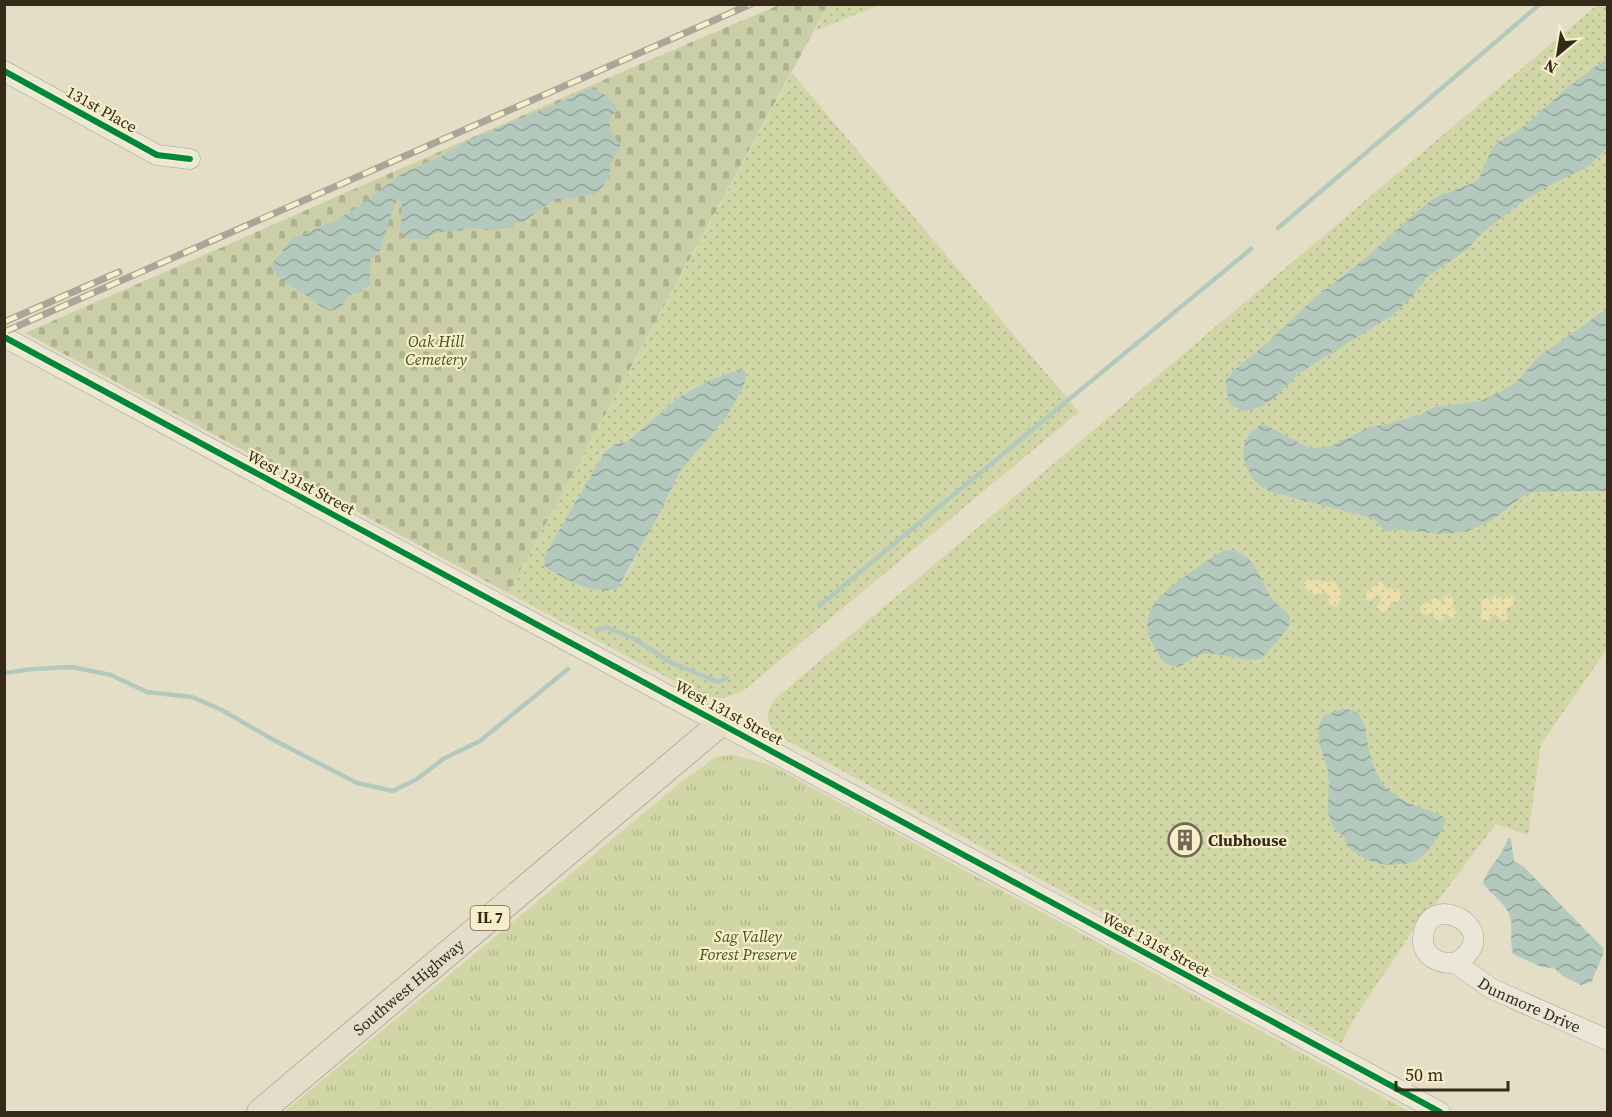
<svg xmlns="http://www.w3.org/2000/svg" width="1612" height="1117" font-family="'Source Serif 4',serif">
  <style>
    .grass { fill: url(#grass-dots); fill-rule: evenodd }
    .sand { fill: url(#sand-dots) }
    .cemetery { fill: url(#cemetery-stones) }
    .park { fill: url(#park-tufts) }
    .water { fill: url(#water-waves) }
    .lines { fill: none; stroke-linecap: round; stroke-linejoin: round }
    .stream { stroke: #b3c9be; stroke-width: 4.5 }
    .minor-casing { stroke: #a8a290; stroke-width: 21 }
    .major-casing { stroke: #8d8777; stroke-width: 27 }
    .minor { stroke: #ebe7d8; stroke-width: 20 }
    .major { stroke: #e3ddc9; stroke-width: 26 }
    .rail-casing { stroke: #a9a699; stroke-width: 7 }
    .rail { stroke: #f8efc9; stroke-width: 4.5; stroke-dasharray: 14; stroke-linecap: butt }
    .cycleway-casing { stroke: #f8efc9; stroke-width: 10 }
    .cycleway { stroke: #00873e; stroke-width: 6 }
    .labels { text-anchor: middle; stroke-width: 4.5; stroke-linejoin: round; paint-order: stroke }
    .shield { fill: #f8efc9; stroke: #70644e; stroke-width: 1.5 }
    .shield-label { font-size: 15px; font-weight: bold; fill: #352919 }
    .street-label { font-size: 16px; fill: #352919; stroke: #f8efc9 }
    .park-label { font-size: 16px; font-style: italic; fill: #41531e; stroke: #f8efc9 }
    .poi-label { font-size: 16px; font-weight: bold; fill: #352919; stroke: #f8efc9; text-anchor: start }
  </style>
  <defs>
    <pattern id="grass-dots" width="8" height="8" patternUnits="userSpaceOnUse" patternTransform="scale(1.5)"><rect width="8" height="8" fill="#d1d6a7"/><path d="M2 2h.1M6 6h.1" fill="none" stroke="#b4b88f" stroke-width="1.8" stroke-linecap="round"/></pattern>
    <pattern id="sand-dots" width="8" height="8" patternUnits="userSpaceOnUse" patternTransform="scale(1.5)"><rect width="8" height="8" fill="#ebdfaa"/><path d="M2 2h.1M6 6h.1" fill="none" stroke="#cabf92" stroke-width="1.8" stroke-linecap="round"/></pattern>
    <pattern id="cemetery-stones" width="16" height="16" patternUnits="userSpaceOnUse" patternTransform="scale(1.5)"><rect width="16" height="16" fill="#cbcfa7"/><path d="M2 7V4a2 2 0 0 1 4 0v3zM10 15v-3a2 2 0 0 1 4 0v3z" fill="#afb28f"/></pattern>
    <pattern id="park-tufts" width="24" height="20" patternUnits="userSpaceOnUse" patternTransform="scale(1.5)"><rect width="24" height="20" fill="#d1d6a7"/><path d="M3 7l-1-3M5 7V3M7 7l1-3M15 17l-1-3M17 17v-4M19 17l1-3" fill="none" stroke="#b4b88f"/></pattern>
    <pattern id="water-waves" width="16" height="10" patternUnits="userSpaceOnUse" patternTransform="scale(1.5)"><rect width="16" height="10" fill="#b3c9be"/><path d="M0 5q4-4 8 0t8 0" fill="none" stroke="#92a39a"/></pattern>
  </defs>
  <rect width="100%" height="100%" fill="#e4dec6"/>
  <!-- grass -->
  <g class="grass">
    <polygon points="828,5 879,5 815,31"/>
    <path d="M1597 5H1607V649L1541 744 1528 835 1496 824 1433 907 1421 918 1355 1017 1341 1044 777 735C765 721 765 712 776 698Z"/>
    <path d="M792 73 1079 412 743 691 725 698 708 699 508 593ZM722 375 725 419 680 471 630 569 621 584 612 591 572 582 553 572 547 551 604 453 615 444 627 442 679 397 698 386Z"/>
  </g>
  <!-- sand -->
  <g class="sand">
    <path d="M1310 578C1313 579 1316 581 1320 581 1337 584 1334 576 1342 597L1338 606 1334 607 1329 604 1327 592 1314 594 1304 587V582Z"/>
    <polygon points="1380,581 1387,589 1398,589 1401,594 1399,601 1391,602 1389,609 1383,613 1377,607 1381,601 1380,596 1376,596 1370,601 1364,598 1367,592"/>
    <polygon points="1450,594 1453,600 1452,607 1457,612 1455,617 1452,618 1445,613 1443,620 1438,621 1434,618 1433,611 1428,615 1421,613 1420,609 1423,604 1429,603 1434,598 1443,603 1445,596"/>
    <polygon points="1497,594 1501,597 1502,602 1507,595 1514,597 1513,605 1506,609 1508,619 1501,621 1495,613 1489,621 1482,620 1480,618 1482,610 1481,601 1487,598 1491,602 1493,596"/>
  </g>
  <!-- cemetery -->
  <path class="cemetery" d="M779 5H828L508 593 25 333C277 224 526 112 779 5Z"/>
  <!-- park -->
  <polygon class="park" points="734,755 771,765 1410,1112 284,1112 681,782 716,757"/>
  <!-- water -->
  <g class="water">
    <polygon points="1607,58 1607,148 1588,167 1552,184 1526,199 1496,222 1479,236 1468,249 1428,276 1408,301 1391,316 1298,374 1274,398 1261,407 1245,411 1234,407 1229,402 1225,382 1233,371 1266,344 1312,300 1369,255 1419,210 1436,197 1473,183 1479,178 1491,151 1497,143 1526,125 1569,86"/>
    <path d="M592 89C602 91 614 101 618 111L611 115C607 131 614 135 621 147L612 159 608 178 602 188 595 194 552 201 523 222H517L509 228 487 230 470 227 459 231 438 232 424 239H408L400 232 402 202 399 200 395 203 380 250 370 261V284L360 292 349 295C345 302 341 310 332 310 321 310 312 298 303 293 292 285 275 280 271 265L292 239 336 220 360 206 401 174 442 156 471 139 566 100 585 90Z"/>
    <path d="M1607 309V491L1534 492C1519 496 1511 506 1499 515 1460 542 1438 533 1395 529L1388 532C1381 529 1379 522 1372 518L1271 492 1262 487 1253 479 1246 467 1243 454 1245 442 1250 433 1260 425H1266L1305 446 1315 448 1331 446 1370 427 1392 423 1421 414 1435 407 1481 401 1500 392 1516 382 1539 356Z"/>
    <path d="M738 370 745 371 746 376 743 388 736 400 725 419 680 471 658 516 618 588C597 597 562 578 545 567L544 559 547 551 604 453 615 444 627 442 679 397 710 380Z"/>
    <path d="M1227 550C1255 549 1260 583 1273 600 1278 607 1286 610 1290 617L1289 626 1280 638 1261 659C1246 663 1219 650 1199 655 1191 657 1186 664 1178 667 1166 667 1161 658 1155 648 1133 614 1163 592 1188 574 1201 565 1213 555 1227 550Z"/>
    <path d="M1341 709C1366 709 1364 726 1368 745 1370 758 1375 773 1383 784 1397 802 1424 808 1444 817L1445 820C1443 832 1425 859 1413 862 1398 866 1383 866 1368 860 1362 857 1350 850 1346 844 1343 836 1349 842 1343 836 1339 832 1335 831 1333 826 1324 809 1331 791 1328 772 1324 753 1311 734 1324 716Z"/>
    <path d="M1508 838 1511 839 1514 861 1523 866 1603 948C1605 958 1594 971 1592 982L1581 985 1563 976 1555 969 1539 966 1513 954C1510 944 1512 931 1511 921 1509 904 1491 896 1483 883 1488 866 1503 856 1508 838Z"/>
  </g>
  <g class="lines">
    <!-- stream -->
    <g class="stream">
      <polyline points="1278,228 1540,4"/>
      <polyline points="819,606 1251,249"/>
      <polyline points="597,630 606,627 633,638 670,662 718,682 727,678"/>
      <polyline points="4,673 33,669 72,667 111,675 147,692 192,697 222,710 270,738 357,783 393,791 417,779 443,759 480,741 568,669"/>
    </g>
    <!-- minor casing -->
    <g class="minor-casing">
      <g id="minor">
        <polyline points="4,71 157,155 190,159"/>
        <polyline points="4,337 1440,1112"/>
        <path id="s1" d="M1455 963C1510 932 1426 885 1423 938 1422 956 1438 964 1455 963L1492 989 1608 1040"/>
      </g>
    </g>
    <!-- major casing -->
    <g class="major-casing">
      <g id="major">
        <path id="s2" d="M260 1112 721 723"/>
      </g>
    </g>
    <!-- minor -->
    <use href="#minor" class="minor"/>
    <!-- major -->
    <use href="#major" class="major"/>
    <!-- rail casing -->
    <g class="rail-casing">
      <g id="rail">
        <polyline points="4,322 119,272"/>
        <polyline points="4,332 751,4"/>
      </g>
    </g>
    <!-- rail -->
    <use href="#rail" class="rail"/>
    <!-- cycleway casing -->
    <g class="cycleway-casing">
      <g id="cycleway">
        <polyline points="4,71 157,155 190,159"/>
        <polyline points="4,337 1440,1112"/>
      </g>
    </g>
    <!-- cycleway -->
    <use href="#cycleway" class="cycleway"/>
  </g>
  <!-- icons -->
  <defs>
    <g id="building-ring" transform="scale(1.725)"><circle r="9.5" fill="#f8efc9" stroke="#726856" stroke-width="1.5"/><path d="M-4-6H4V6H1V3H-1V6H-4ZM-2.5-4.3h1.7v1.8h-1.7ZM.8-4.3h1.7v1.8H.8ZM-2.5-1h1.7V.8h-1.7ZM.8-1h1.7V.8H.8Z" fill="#726856"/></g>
  </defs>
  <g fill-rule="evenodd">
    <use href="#building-ring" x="1185" y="840"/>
  </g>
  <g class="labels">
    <!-- shield labels -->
    <rect class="shield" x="470.5" y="906" width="39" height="24" rx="4.5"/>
    <g class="shield-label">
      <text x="490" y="923">IL 7</text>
    </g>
    <!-- street labels -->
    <g class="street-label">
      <text transform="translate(102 109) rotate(29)" y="6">131st Place</text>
      <text transform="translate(301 482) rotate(28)" y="6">West 131st Street</text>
      <text transform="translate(729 712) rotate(28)" y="6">West 131st Street</text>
      <text transform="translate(1156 944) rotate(28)" y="6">West 131st Street</text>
      <text dy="6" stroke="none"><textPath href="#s2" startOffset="194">Southwest Highway</textPath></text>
      <text dy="6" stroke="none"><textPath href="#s1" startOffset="242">Dunmore Drive</textPath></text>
    </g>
    <!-- park labels -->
    <g class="park-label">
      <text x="436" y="347">Oak Hill<tspan x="436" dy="18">Cemetery</tspan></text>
      <text x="748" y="942">Sag Valley<tspan x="748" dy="18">Forest Preserve</tspan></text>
    </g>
    <!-- poi labels -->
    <g class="poi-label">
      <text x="1208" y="846">Clubhouse</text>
    </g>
  </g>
  <!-- border -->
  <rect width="1612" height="1117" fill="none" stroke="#352919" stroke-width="12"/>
  <!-- north arrow -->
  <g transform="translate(1558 54) rotate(210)" stroke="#f8efc9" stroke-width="4.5" paint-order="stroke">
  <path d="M0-4.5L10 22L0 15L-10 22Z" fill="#352919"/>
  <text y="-9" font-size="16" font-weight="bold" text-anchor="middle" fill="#352919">N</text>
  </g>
  <!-- scale -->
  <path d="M1396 1081v9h112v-9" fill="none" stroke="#352919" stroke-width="3"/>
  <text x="1405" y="1081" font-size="18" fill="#352919" stroke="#f8efc9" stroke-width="4.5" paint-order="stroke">50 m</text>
</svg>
